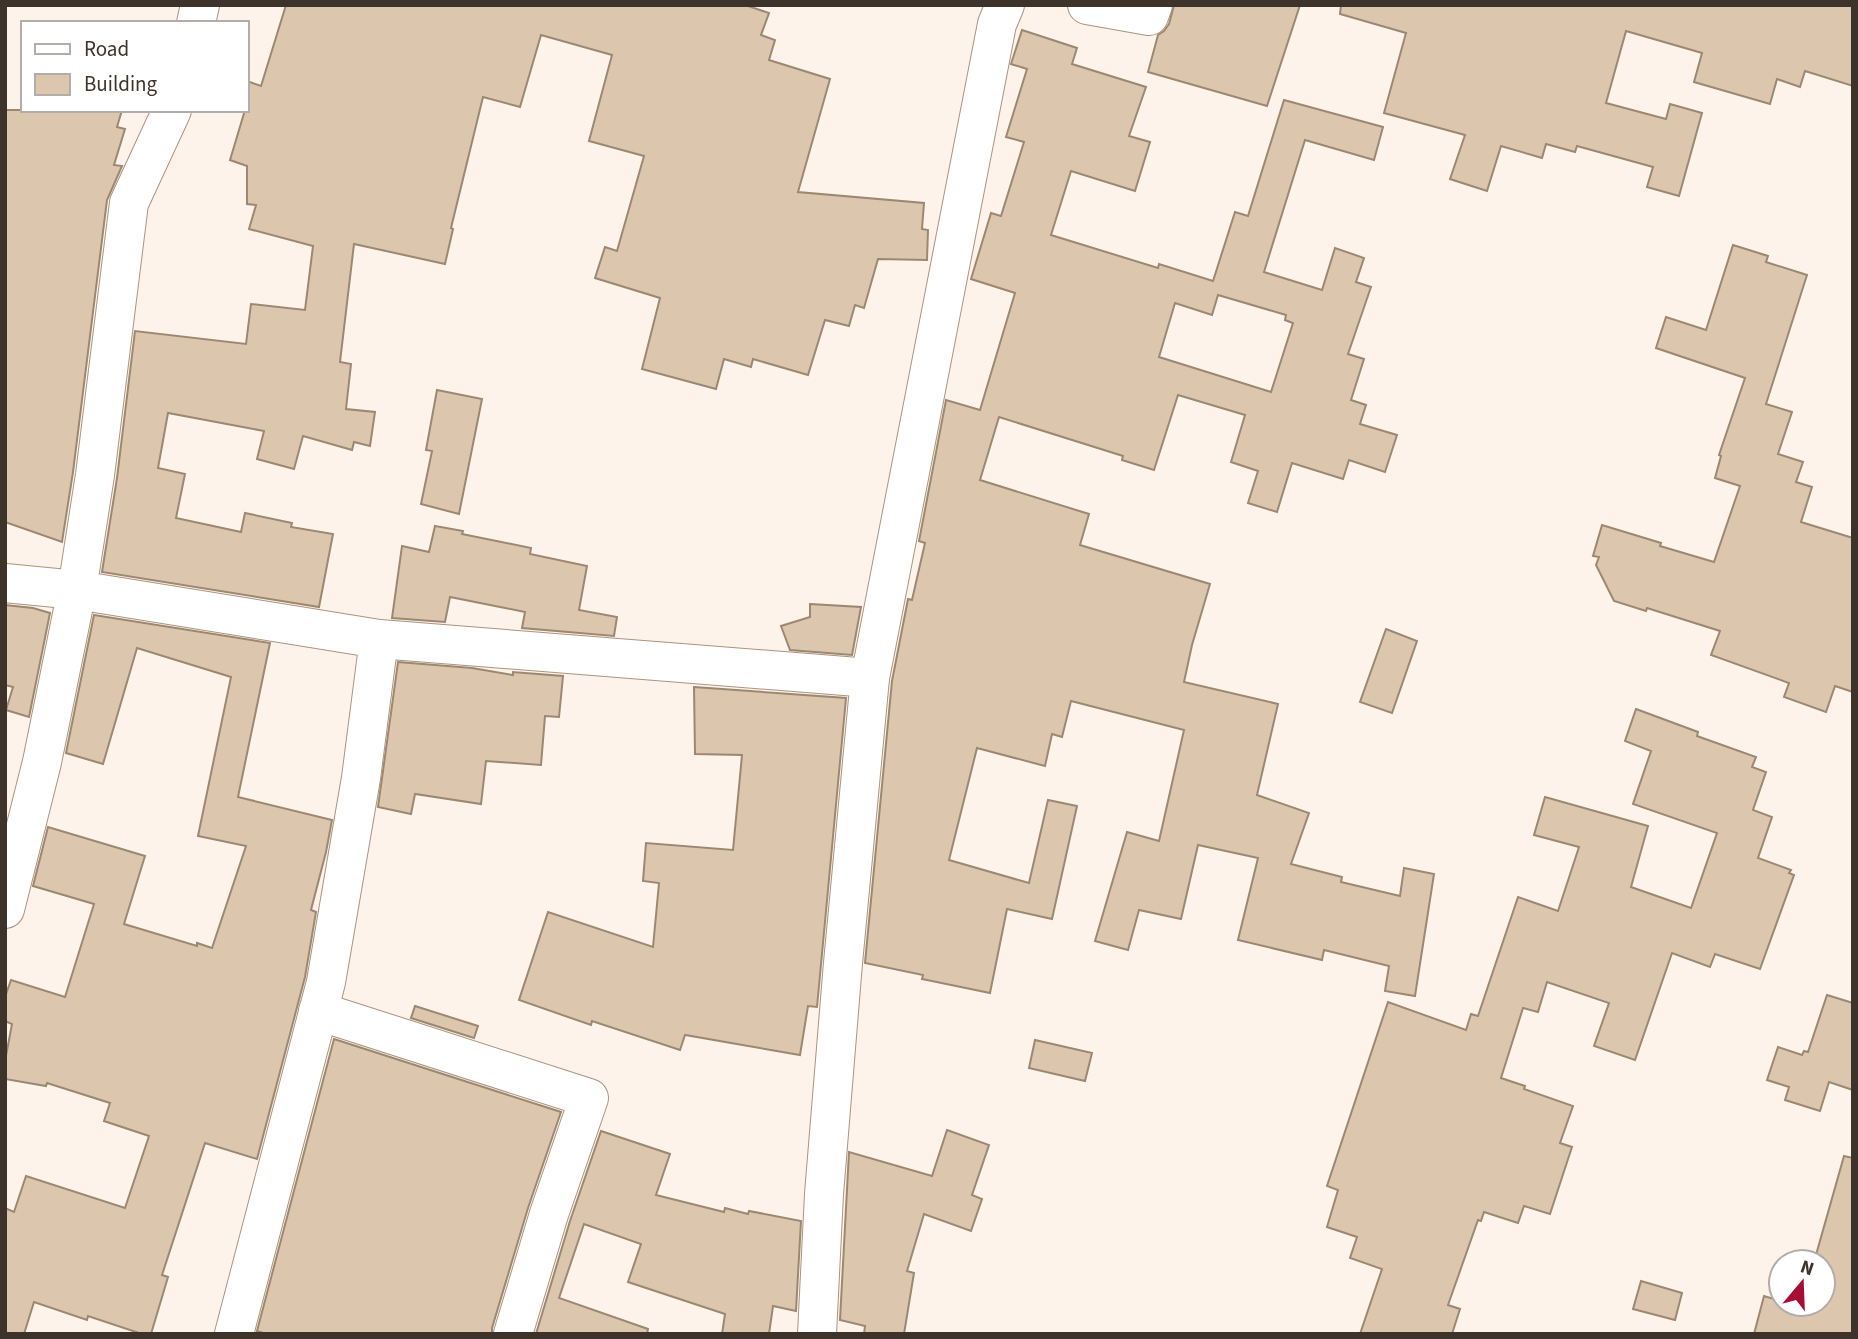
<svg xmlns="http://www.w3.org/2000/svg" width="1858" height="1339" font-family="'Source Sans 3',sans-serif">
  <style>
    .building { fill: #dcc6ae; stroke: #9c8871; stroke-width: 2; fill-rule: evenodd }
    .lines { fill: none; stroke-linecap: round; stroke-linejoin: round }
    .street-casing { stroke: #ac937f; stroke-width: 40 }
    .street { stroke: #fff; stroke-width: 38 }
  </style>
  <rect width="100%" height="100%" fill="#fef3ea"/>
  <!-- building -->
  <g class="building">
    <polygon points="286,5 745,5 769,13 761,35 775,40 769,60 830,79 798,192 924,203 922,229 928,230 927,260 878,259 864,308 855,305 849,326 825,320 808,375 753,359 751,367 724,359 716,389 642,369 660,298 595,278 605,247 617,251 644,156 589,141 612,55 541,35 520,107 483,97 451,228 453,229 445,264 354,244 340,362 351,364 346,409 375,412 370,446 354,442 352,450 303,436 294,469 257,459 264,431 168,413 158,468 185,474 176,518 241,532 245,513 292,523 291,527 333,534 319,607 102,572 117,478 135,331 246,344 251,304 305,310 313,246 249,229 256,205 247,204 247,166 230,160 245,110 247,110 247,81 261,86"/>
    <polygon points="1174,5 1300,5 1267,106 1148,72 1158,35 1164,31 1169,24"/>
    <polygon points="1341,5 1853,5 1853,86 1805,71 1800,87 1777,79 1770,104 1694,82 1702,53 1626,31 1606,103 1666,119 1670,104 1702,113 1679,196 1647,187 1653,167 1577,146 1575,152 1546,144 1542,158 1501,146 1487,191 1450,179 1465,135 1384,113 1406,33 1340,14"/>
    <path d="M1022 30 1077 48 1072 64 1146 87 1129 136 1150 142 1135 191 1071 171 1051 235 1158 268 1159 264 1213 281 1235 212 1248 216 1284 100 1383 127 1374 160 1305 140 1264 272 1322 290 1335 248 1364 258 1356 282 1371 287 1348 354 1364 359 1351 400 1366 405 1360 424 1397 435 1385 472 1349 460 1343 479 1292 463 1277 512 1248 503 1258 471 1231 462 1245 415 1178 395 1154 470 1122 460 1123 456 999 417 980 480 1089 514 1080 545 1210 584 1192 645 1184 682 1278 704 1257 795 1309 813 1291 864 1342 877 1341 882 1400 896 1404 868 1434 874 1415 996 1385 991 1389 966 1324 950 1322 960 1238 940 1258 858 1198 845 1181 919 1139 910 1128 950 1095 941 1127 832 1159 841 1184 730 1071 701 1062 737 1052 734 1045 766 977 748 949 860 1029 883 1048 800 1077 806 1052 919 1007 909 990 993 922 979 923 975 865 963 892 681 908 599 912 600 925 543 919 541 946 400 980 410 1015 293 971 279 991 213 1001 216 1024 142 1006 137 1027 69 1011 64ZM1218 295 1286 315 1285 320 1293 323 1271 392 1159 357 1175 303 1212 315Z"/>
    <polygon points="5,110 122,110 117,127 125,129 114,165 122,166 107,200 73,472 62,542 5,522"/>
    <polygon points="1733,245 1768,256 1766,262 1807,275 1766,404 1792,412 1778,454 1803,462 1796,482 1812,487 1801,522 1853,538 1853,692 1835,686 1826,712 1784,697 1789,683 1711,655 1720,631 1647,608 1646,611 1614,601 1596,565 1599,557 1593,556 1602,525 1661,543 1660,546 1714,562 1740,486 1715,478 1721,456 1719,455 1745,378 1656,348 1666,317 1706,330"/>
    <polygon points="437,390 482,399 459,514 421,504 432,451 426,450"/>
    <polygon points="435,526 463,531 462,534 531,548 530,554 587,566 579,610 617,617 614,636 522,628 525,612 450,597 445,622 392,618 402,546 429,552"/>
    <polygon points="810,604 861,607 852,655 790,650 781,626 810,617"/>
    <polygon points="5,605 33,608 50,613 29,717 6,710 13,687 5,685"/>
    <polygon points="94,615 270,643 238,797 332,820 326,852 311,910 316,912 305,977 257,1159 205,1143 162,1275 168,1277 151,1334 142,1334 88,1316 87,1320 34,1302 24,1334 5,1334 5,1208 14,1212 26,1176 125,1208 149,1136 104,1121 110,1103 47,1083 46,1086 5,1079 5,1061 12,1024 5,1021 5,997 11,980 65,997 94,904 33,886 48,827 145,856 124,924 197,946 197,943 212,948 246,846 198,836 231,677 137,648 103,764 66,753"/>
    <polygon points="1386,629 1417,641 1392,713 1360,702"/>
    <polygon points="398,662 472,668 513,675 513,672 563,676 559,717 545,716 541,765 486,761 481,804 415,794 411,814 378,807"/>
    <polygon points="694,687 846,698 817,1007 808,1006 800,1055 685,1035 680,1050 592,1021 591,1025 519,1000 548,912 653,947 659,883 643,881 646,843 733,850 742,755 695,754"/>
    <polygon points="1636,709 1698,732 1697,736 1756,757 1752,767 1766,772 1753,810 1772,817 1758,858 1791,870 1789,873 1794,875 1760,969 1715,954 1710,967 1672,953 1635,1060 1594,1046 1609,1003 1547,982 1538,1012 1523,1008 1501,1078 1525,1086 1524,1089 1573,1106 1560,1143 1572,1147 1550,1214 1524,1206 1518,1223 1484,1212 1481,1221 1478,1220 1448,1305 1460,1309 1452,1334 1360,1334 1382,1269 1350,1258 1357,1237 1327,1227 1338,1190 1327,1186 1388,1002 1466,1030 1471,1014 1478,1016 1518,897 1558,911 1579,847 1534,835 1545,797 1648,826 1631,887 1691,908 1717,833 1633,804 1651,751 1625,741"/>
    <polygon points="1827,995 1853,1003 1853,1090 1829,1082 1820,1111 1785,1100 1789,1087 1767,1080 1778,1047 1802,1055 1804,1051 1808,1052"/>
    <polygon points="415,1006 478,1026 474,1038 411,1018"/>
    <polygon points="334,1039 561,1112 528,1208 492,1328 492,1334 266,1334 257,1331"/>
    <polygon points="1035,1040 1092,1053 1085,1081 1029,1068"/>
    <polygon points="947,1130 989,1145 972,1195 982,1199 971,1231 924,1214 907,1271 914,1273 904,1334 864,1334 865,1326 840,1320 849,1152 932,1176"/>
    <polygon points="601,1131 670,1154 656,1195 724,1212 725,1208 748,1214 749,1211 801,1221 796,1311 773,1306 769,1334 722,1334 725,1314 628,1282 641,1244 584,1224 559,1298 648,1329 647,1334 536,1334 570,1221"/>
    <polygon points="1844,1156 1853,1158 1853,1334 1754,1334 1764,1296 1781,1301 1781,1304 1792,1304 1800,1306 1801,1304 1823,1304 1823,1262 1814,1262"/>
    <polygon points="1641,1281 1682,1293 1675,1320 1633,1309"/>
  </g>
  <g class="lines">
    <!-- street casing -->
    <g class="street-casing">
      <g id="street">
        <polyline points="1087,5 1149,16 1153,5"/>
        <polyline points="196,23 200,5"/>
        <polyline points="5,583 77,590 379,639 870,678 843,963 824,1194 817,1334"/>
        <polyline points="870,678 997,24 1005,5"/>
        <polyline points="5,909 42,762 77,590 95,475 129,203 172,110"/>
        <polyline points="318,1011 589,1098 549,1214 513,1334"/>
        <polyline points="234,1334 326,982 361,778 379,639"/>
      </g>
    </g>
    <!-- street -->
    <use href="#street" class="street"/>
  </g>
  <!-- border -->
  <rect width="1858" height="1339" fill="none" stroke="#3e332b" stroke-width="14"/>
  <!-- legend -->
  <rect x="21" y="21" width="228" height="91" fill="#ffffff" stroke="#b2adaa" stroke-width="2"/>
  <rect x="35" y="44" width="35" height="10" fill="#ffffff" stroke="#b2adaa" stroke-width="2"/>
  <text x="84" y="56" font-size="21" fill="#3e332b">Road</text>
  <rect x="35" y="74" width="35" height="21" fill="#dcc6ae" stroke="#b2adaa" stroke-width="2"/>
  <text x="84" y="91" font-size="21" fill="#3e332b">Building</text>
  <!-- north arrow -->
  <g transform="translate(1802 1283) rotate(19)"><circle r="33" fill="#ffffff" stroke="#b2adaa" stroke-width="2"/>
  <path d="M0-5L12 26L0 18L-12 26Z" fill="#a70e35"/>
  <text y="-10" font-size="19" font-weight="bold" text-anchor="middle" fill="#3e332b">N</text>
  </g>
</svg>
